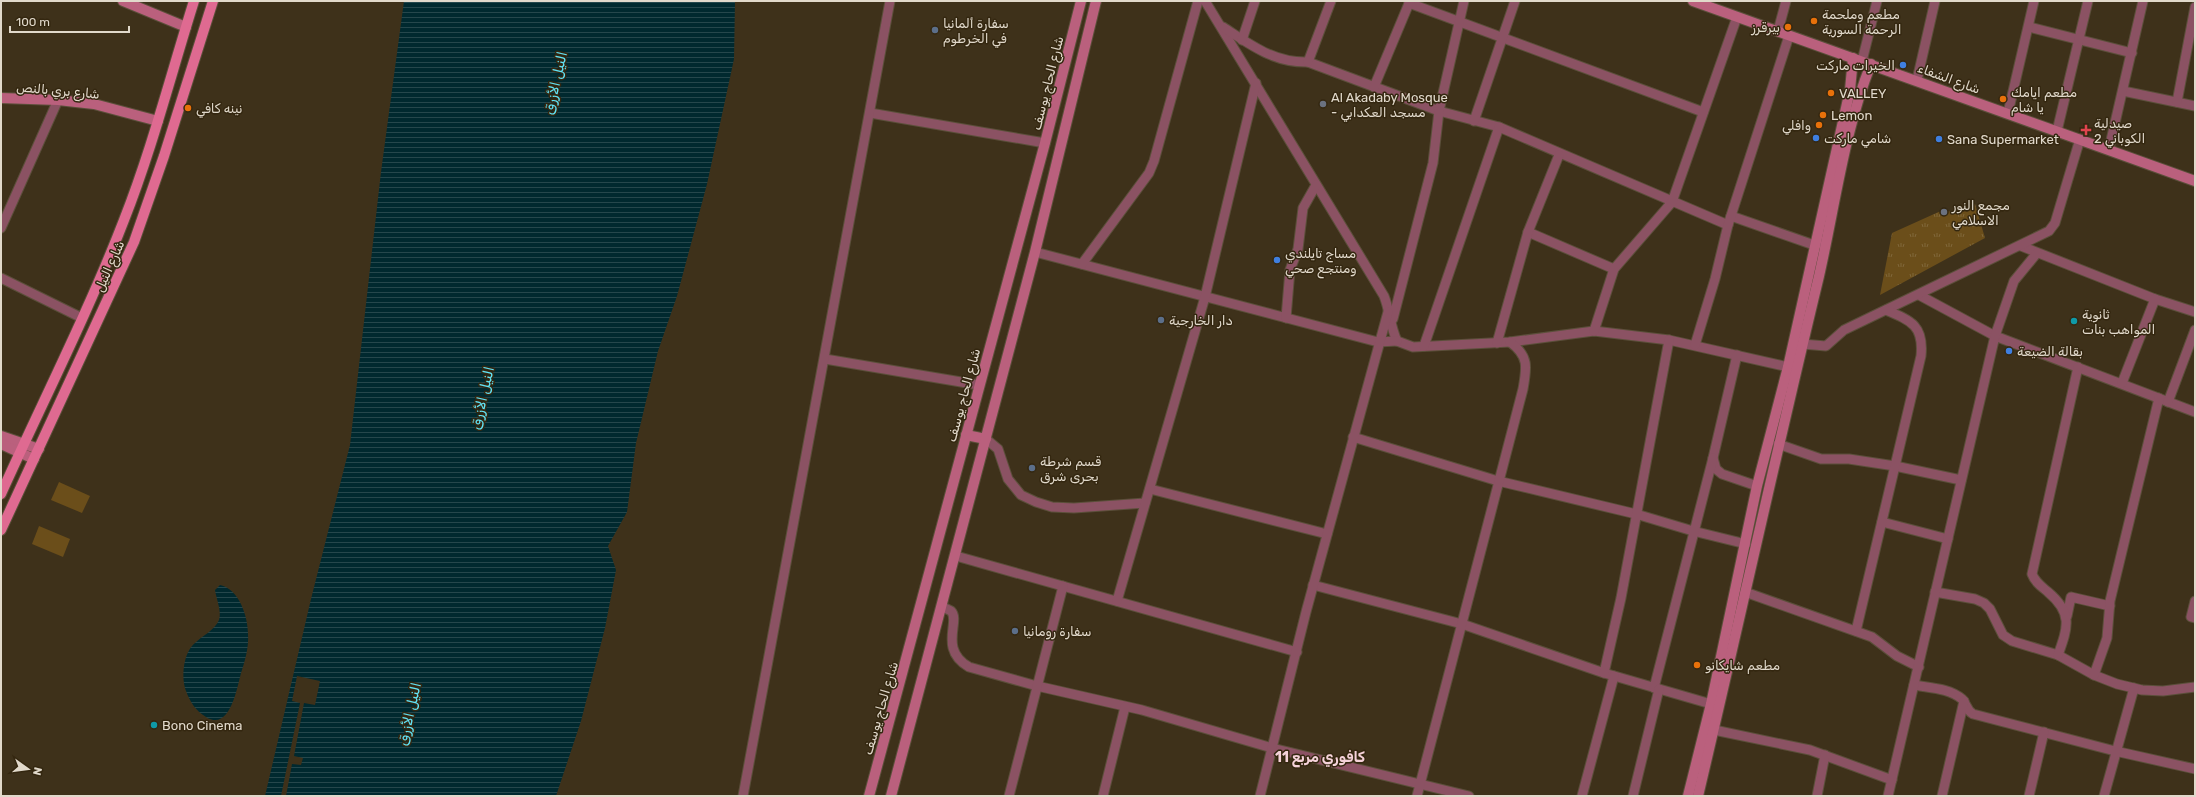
<svg xmlns="http://www.w3.org/2000/svg" width="2196" height="797" font-family="Rubik,Cairo,sans-serif">
  <style>
    .green { fill: #6b4e1a }
    .park { fill: url(#park-tufts) }
    .water { fill: url(#water-rules) }
    .pier { fill: #3e311a }
    .lines { fill: none; stroke-linecap: round; stroke-linejoin: round }
    .street-casing { stroke: #5b4f3a; stroke-width: 11 }
    .secondary-casing { stroke: #5b4f3a; stroke-width: 12 }
    .primary-casing { stroke: #5b4f3a; stroke-width: 12 }
    .street { stroke: #8b5263; stroke-width: 9 }
    .secondary { stroke: #ba607d; stroke-width: 10 }
    .primary { stroke: #df6a91; stroke-width: 10 }
    .food-dot { fill: #e8710a; stroke: #342710; stroke-width: 1.5 }
    .service-dot { fill: #5c6f8a; stroke: #342710; stroke-width: 1.5 }
    .shop-dot { fill: #3f7fe0; stroke: #342710; stroke-width: 1.5 }
    .worship-dot { fill: #6b7280; stroke: #342710; stroke-width: 1.5 }
    .health-dot { fill: #e0444e; stroke: #342710; stroke-width: 1.5 }
    .culture-dot { fill: #0f9aa8; stroke: #342710; stroke-width: 1.5 }
    .labels { text-anchor: middle; stroke-width: 3; stroke-linejoin: round; paint-order: stroke }
    .poi-label { font-size: 13px; fill: #e1d9cb; stroke: #342710; text-anchor: start }
    .street-label { font-size: 13px; fill: #e1d9cb; stroke: #342710 }
    .water-label { font-size: 14px; font-style: italic; fill: #61e4f7; stroke: #342710 }
    .neighbourhood-label { font-size: 14px; font-weight: bold; fill: #f5d2d9; stroke: #342710 }
  </style>
  <defs>
    <pattern id="park-tufts" width="24" height="20" patternUnits="userSpaceOnUse"><rect width="24" height="20" fill="#6b4e1a"/><path d="M3 7l-1-3M5 7V3M7 7l1-3M15 17l-1-3M17 17v-4M19 17l1-3" fill="none" stroke="#80673a"/></pattern>
    <pattern id="water-rules" width="6" height="5" patternUnits="userSpaceOnUse"><rect width="6" height="5" fill="#00292f"/><path d="M0 2.5h6" fill="none" stroke="#25474c"/></pattern>
  </defs>
  <rect width="100%" height="100%" fill="#3e311a"/>
  <!-- green -->
  <g class="green">
    <polygon points="59,482 90,496 82,513 51,500"/>
    <polygon points="39,526 70,539 63,557 32,544"/>
  </g>
  <!-- park -->
  <polygon class="park" points="1975,204 1985,238 1880,295 1892,233 1943,210 1952,212"/>
  <!-- water -->
  <g class="water">
    <polygon points="404,1 735,1 734,59 707,184 677,296 658,351 636,443 627,512 608,546 616,570 605,628 581,721 556,796 265,796 311,599 350,445 381,172"/>
    <path d="M220 585C239 589 248 616 248 634 249 647 245 661 241 673 237 688 230 732 206 717 196 711 190 702 186 691 181 677 183 653 195 643 202 636 215 630 219 620 222 611 216 598 215 590Z"/>
  </g>
  <!-- pier -->
  <polygon class="pier" points="297,676 320,681 315,705 304,703 294,756 303,758 301,765 292,764 286,796 281,796 300,703 292,701"/>
  <g class="lines">
    <!-- street casing -->
    <g class="street-casing">
      <g id="street">
        <path d="M1205 1 1384 296C1390 311 1390 326 1397 341L1413 347 1510 342 1594 331 1669 340 1788 367"/>
        <polyline points="1409,3 1703,112"/>
        <path d="M1223 27C1251 45 1274 63 1308 62L1439 111 1499 127 1728 225"/>
        <polyline points="2029,27 2132,53"/>
        <polyline points="1778,31 1786,1"/>
        <polyline points="1242,40 1255,1"/>
        <polyline points="1862,61 1877,1"/>
        <polyline points="1308,62 1331,1"/>
        <polyline points="1917,80 1935,1"/>
        <polyline points="1374,87 1410,1"/>
        <polyline points="2123,91 2195,106"/>
        <polyline points="2177,102 2195,7"/>
        <polyline points="870,113 1045,143"/>
        <polyline points="2008,113 2034,1"/>
        <polyline points="1474,121 1515,1"/>
        <polyline points="2057,131 2088,1"/>
        <polyline points="2109,149 2143,1"/>
        <polyline points="1731,216 1814,245 1822,242"/>
        <polyline points="1,228 58,100"/>
        <polyline points="1528,232 1614,269"/>
        <polyline points="2021,246 2155,299 2195,312"/>
        <polyline points="1035,252 1378,342 1397,341"/>
        <polyline points="1082,264 1149,173 1154,161 1198,1"/>
        <polyline points="1,278 82,318"/>
        <polyline points="1919,295 1995,336 2195,412"/>
        <polyline points="1286,318 1290,270 1298,249 1303,208 1316,185"/>
        <polyline points="1393,319 1433,163 1439,111 1464,1"/>
        <polyline points="1594,331 1614,269 1672,202 1737,17"/>
        <polyline points="1497,343 1528,232 1559,155"/>
        <polyline points="1802,344 1826,346 1844,330 2049,231 2055,223 2080,139"/>
        <polyline points="1695,345 1715,279 1728,225 1789,36"/>
        <polyline points="1424,346 1499,127"/>
        <polyline points="1737,355 1713,458 1716,469 1722,474 1757,486"/>
        <polyline points="825,359 979,385"/>
        <polyline points="2122,383 2155,299"/>
        <polyline points="2168,402 2195,330"/>
        <polyline points="1353,437 1498,481 1636,514 1693,531 1746,544"/>
        <polyline points="986,439 998,449 1008,479 1021,495 1036,502 1052,507 1074,508 1145,503"/>
        <polyline points="1778,444 1821,459 1849,459 1895,466 1961,480"/>
        <polyline points="1150,489 1327,534"/>
        <polyline points="1882,522 1948,539"/>
        <polyline points="956,556 1297,652"/>
        <polyline points="1313,585 1462,624 1604,673 1711,704"/>
        <polyline points="1745,592 1872,637 1897,656 1919,667"/>
        <polyline points="1935,592 1975,599 1984,603 1990,609 2003,635 2012,641 2058,655 2094,675 2117,684 2142,690 2163,691 2195,687"/>
        <polyline points="1117,601 1205,297 1256,83"/>
        <polyline points="2195,601 2191,617 2195,618"/>
        <path d="M943 607C945 608 949 610 951 611 961 621 938 649 969 667L1037 686 1142 710 1272 748 1469 796"/>
        <polyline points="2067,616 2071,597 2110,606"/>
        <path d="M1856 631 1921 356C1924 326 1912 321 1886 310"/>
        <path d="M2058 655C2068 627 2073 613 2048 592 2041 586 2035 582 2032 574L2078 367"/>
        <polyline points="1604,673 1621,598 1669,340"/>
        <polyline points="2094,675 2107,638 2110,601 2159,398"/>
        <path d="M1914 685C1930 688 1949 688 1962 699 1967 704 1966 710 1973 714L2115 751 2195 769"/>
        <polyline points="1654,688 1713,458"/>
        <polyline points="1714,730 1810,750 1892,780"/>
        <polyline points="743,796 890,1"/>
        <polyline points="1009,796 1063,586"/>
        <polyline points="1103,796 1125,707"/>
        <polyline points="1260,796 1306,612 1388,312"/>
        <path d="M1417 796 1523 389C1527 367 1529 356 1510 342"/>
        <polyline points="1582,796 1614,676"/>
        <polyline points="1633,796 1659,689"/>
        <polyline points="1817,796 1825,755"/>
        <polyline points="1888,796 1995,336 2014,281 2037,253"/>
        <polyline points="1942,796 1964,701"/>
        <polyline points="2029,796 2044,732"/>
        <polyline points="2104,796 2134,688"/>
      </g>
    </g>
    <!-- secondary casing -->
    <g class="secondary-casing">
      <g id="secondary">
        <polyline points="123,1 186,27"/>
        <polyline points="1693,1 2195,181"/>
        <polyline points="1,98 58,100 94,104 158,121"/>
        <polyline points="966,435 986,439"/>
        <polyline points="1,436 39,449"/>
        <polyline points="1,444 34,459"/>
        <polyline points="869,796 1045,143 1081,1"/>
        <polyline points="891,796 1035,252 1096,1"/>
        <polyline points="1688,796 1711,704 1757,486 1788,367 1850,90 1853,58"/>
        <path d="M1698 796C1739 623 1777 449 1819 276 1835 206 1844 131 1871 64"/>
      </g>
    </g>
    <!-- primary casing -->
    <g class="primary-casing">
      <g id="primary">
        <path d="M1 494C42 403 88 313 124 220 152 149 171 74 194 1"/>
        <polyline points="1,530 134,242 164,156 213,1"/>
      </g>
    </g>
    <!-- street -->
    <use href="#street" class="street"/>
    <!-- secondary -->
    <use href="#secondary" class="secondary"/>
    <!-- primary -->
    <use href="#primary" class="primary"/>
  </g>
  <!-- markers -->
  <g class="food-dot">
    <circle cx="1814" cy="21" r="4"/>
    <circle cx="1788" cy="27" r="4"/>
    <circle cx="1831" cy="93" r="4"/>
    <circle cx="2003" cy="99" r="4"/>
    <circle cx="188" cy="108" r="4"/>
    <circle cx="1823" cy="115" r="4"/>
    <circle cx="1819" cy="125" r="4"/>
    <circle cx="1697" cy="665" r="4"/>
  </g>
  <g class="service-dot">
    <circle cx="935" cy="30" r="4"/>
    <circle cx="1161" cy="320" r="4"/>
    <circle cx="1032" cy="468" r="4"/>
    <circle cx="1015" cy="631" r="4"/>
  </g>
  <g class="shop-dot">
    <circle cx="1903" cy="65" r="4"/>
    <circle cx="1816" cy="138" r="4"/>
    <circle cx="1939" cy="139" r="4"/>
    <circle cx="1277" cy="260" r="4"/>
    <circle cx="2009" cy="351" r="4"/>
  </g>
  <g class="worship-dot">
    <circle cx="1323" cy="104" r="4"/>
    <circle cx="1944" cy="212" r="4"/>
  </g>
  <path class="health-dot" d="M2084 124h4v4h4v4h-4v4h-4v-4h-4v-4h4z"/>
  <g class="culture-dot">
    <circle cx="2074" cy="321" r="4"/>
    <circle cx="154" cy="725" r="4"/>
  </g>
  <g class="labels">
    <!-- poi labels -->
    <g class="poi-label">
      <text x="1822" y="19">مطعم وملحمة<tspan x="1822" dy="15">الرحمة السورية</tspan></text>
      <text x="943" y="28">سفارة ألمانيا<tspan x="943" dy="15">في الخرطوم</tspan></text>
      <text x="1780" y="32" text-anchor="end">بيرقرز</text>
      <text x="1895" y="70" text-anchor="end">الخيرات ماركت</text>
      <text x="2011" y="97">مطعم ايامك<tspan x="2011" dy="15">يا شام</tspan></text>
      <text x="1839" y="98">VALLEY</text>
      <text x="1331" y="102">Al Akadaby Mosque<tspan x="1331" dy="15">- مسجد العكدابي</tspan></text>
      <text x="196" y="113">نينه كافي</text>
      <text x="1831" y="120">Lemon</text>
      <text x="2094" y="128">صيدلية<tspan x="2094" dy="15">الكوباني 2</tspan></text>
      <text x="1811" y="130" text-anchor="end">وافلي</text>
      <text x="1824" y="143">شامي ماركت</text>
      <text x="1947" y="144">Sana Supermarket</text>
      <text x="1952" y="210">مجمع النور<tspan x="1952" dy="15">الاسلامي</tspan></text>
      <text x="1285" y="258">مساج تايلندي<tspan x="1285" dy="15">ومنتجع صحي</tspan></text>
      <text x="2082" y="319">ثانوية<tspan x="2082" dy="15">المواهب بنات</tspan></text>
      <text x="1169" y="325">دار الخارجية</text>
      <text x="2017" y="356">بقالة الضيعة</text>
      <text x="1040" y="466">قسم شرطة<tspan x="1040" dy="15">بحرى شرق</tspan></text>
      <text x="1023" y="636">سفارة رومانيا</text>
      <text x="1705" y="670">مطعم شايكانو</text>
      <text x="162" y="730">Bono Cinema</text>
    </g>
    <!-- street labels -->
    <g class="street-label">
      <text transform="translate(1949 78) rotate(20)" y="5">شارع الشفاء</text>
      <text transform="translate(1047 83) rotate(-76)" y="5">شارع الحاج يوسف</text>
      <text transform="translate(58 90) rotate(5)" y="5">شارع بري بالنص</text>
      <text transform="translate(109 266) rotate(-66)" y="5">شارع النيل</text>
      <text transform="translate(963 395) rotate(-75)" y="5">شارع الحاج يوسف</text>
      <text transform="translate(880 708) rotate(-74)" y="5">شارع الحاج يوسف</text>
    </g>
    <!-- water labels -->
    <g class="water-label">
      <text transform="translate(555 83) rotate(-77)" y="5">النيل الأزرق</text>
      <text transform="translate(482 398) rotate(-77)" y="5">النيل الأزرق</text>
      <text transform="translate(409 714) rotate(-77)" y="5">النيل الأزرق</text>
    </g>
    <!-- neighbourhood labels -->
    <g class="neighbourhood-label">
      <text x="1320" y="762">كافوري مربع 11</text>
    </g>
  </g>
  <!-- border -->
  <rect width="2196" height="797" fill="none" stroke="#e1d9cb" stroke-width="4"/>
  <!-- north arrow -->
  <g transform="translate(28 769) rotate(104)" stroke="#342710" stroke-width="3" paint-order="stroke">
  <path d="M0-3L7 15L0 10L-7 15Z" fill="#e1d9cb"/>
  <text y="-6" font-size="11" font-weight="bold" text-anchor="middle" fill="#e1d9cb">N</text>
  </g>
  <!-- scale -->
  <path d="M10 26v6h119v-6" fill="none" stroke="#e1d9cb" stroke-width="2"/>
  <text x="16" y="26" font-size="12" fill="#e1d9cb" stroke="#342710" stroke-width="3" paint-order="stroke">100 m</text>
</svg>
